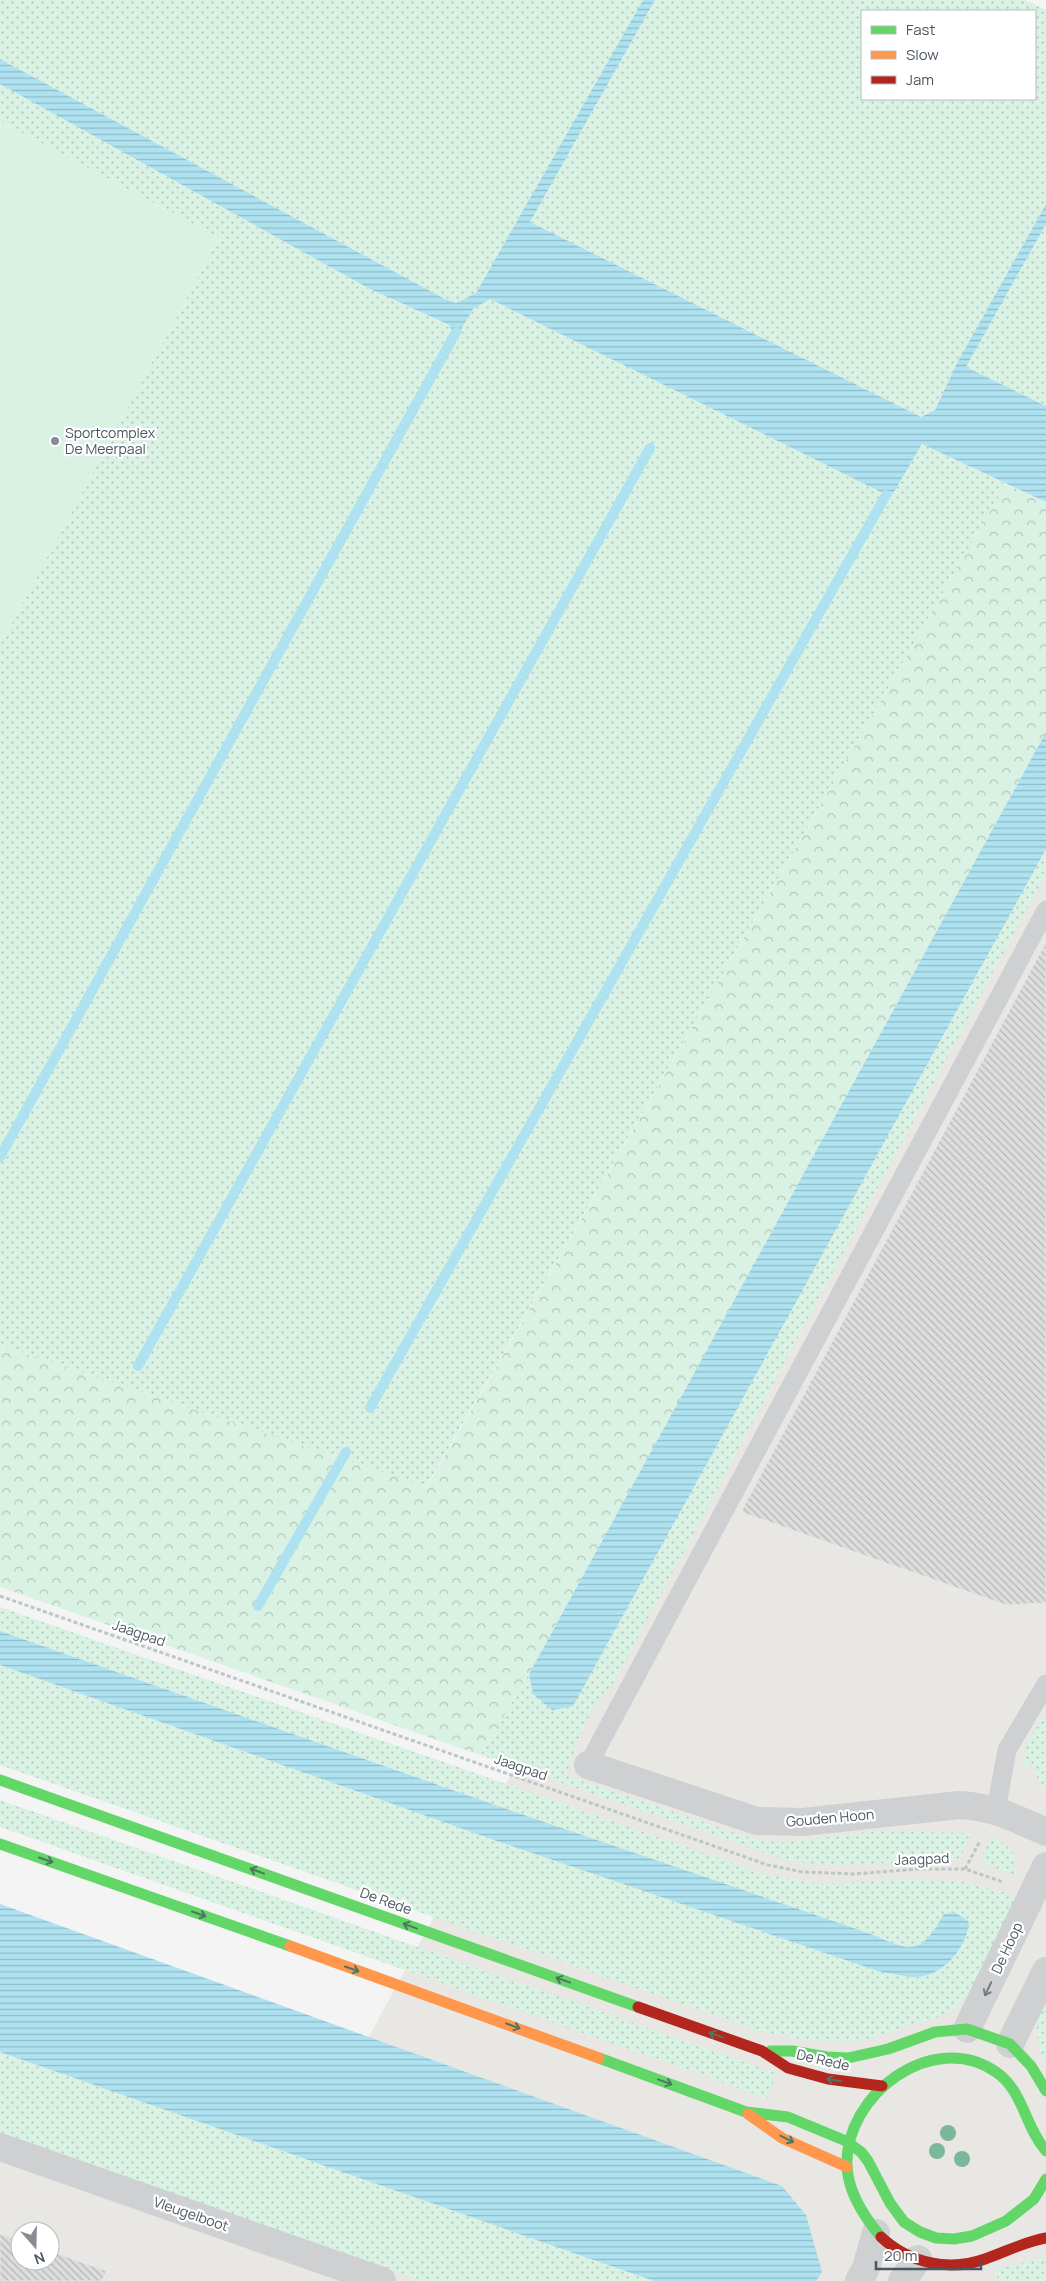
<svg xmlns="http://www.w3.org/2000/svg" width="1046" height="2281" font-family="Manrope,sans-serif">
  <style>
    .commercial { fill: #e8e7e3; fill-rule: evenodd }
    .grass { fill: url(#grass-dots); fill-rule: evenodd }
    .forest { fill: url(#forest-crowns) }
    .park { fill: #d9f2e3 }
    .water { fill: url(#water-rules) }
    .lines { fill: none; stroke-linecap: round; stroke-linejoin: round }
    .stream { stroke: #aee2f0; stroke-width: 10 }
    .building { fill: url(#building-back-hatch); stroke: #e5e6e7 }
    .path { stroke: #bcc7c4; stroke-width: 3; stroke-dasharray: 4 2.5; stroke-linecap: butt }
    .lane { stroke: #ced0d2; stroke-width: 19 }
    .street { stroke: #ced0d2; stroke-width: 28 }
    .fast { stroke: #63d668; stroke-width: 11 }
    .slow { stroke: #ff974d; stroke-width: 11 }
    .jam { stroke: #b3261e; stroke-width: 11 }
    .tree { fill: #7ab899 }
    .oneway { stroke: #507663 }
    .oneway2 { stroke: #727b83 }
    .poi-dot { fill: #868d94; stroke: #fff; stroke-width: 2 }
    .labels { text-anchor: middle; stroke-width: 4.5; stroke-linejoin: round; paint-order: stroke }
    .poi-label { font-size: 14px; fill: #4a5661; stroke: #fff; text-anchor: start }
    .street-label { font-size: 14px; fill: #4a5661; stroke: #fff }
  </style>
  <defs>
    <pattern id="grass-dots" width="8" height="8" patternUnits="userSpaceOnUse" patternTransform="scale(1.25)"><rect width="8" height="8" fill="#d9f2e3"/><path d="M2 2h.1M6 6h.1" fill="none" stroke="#b2c7bb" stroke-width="1.8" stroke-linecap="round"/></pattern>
    <pattern id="forest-crowns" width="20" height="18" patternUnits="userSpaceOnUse" patternTransform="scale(1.25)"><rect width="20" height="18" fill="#d9f2e3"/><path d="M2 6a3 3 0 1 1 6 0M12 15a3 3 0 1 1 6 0" fill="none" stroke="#b2c7bb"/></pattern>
    <pattern id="water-rules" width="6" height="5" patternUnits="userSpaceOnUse" patternTransform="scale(1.25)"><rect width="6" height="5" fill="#aee2f0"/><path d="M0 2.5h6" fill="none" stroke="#90bac6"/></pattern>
    <pattern id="building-back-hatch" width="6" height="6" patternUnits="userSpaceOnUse" patternTransform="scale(1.25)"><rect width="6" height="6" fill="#ddddde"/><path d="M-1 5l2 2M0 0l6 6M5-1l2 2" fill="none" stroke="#b5b6b7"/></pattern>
  </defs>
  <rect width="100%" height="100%" fill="#f4f4f4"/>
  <!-- commercial -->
  <path class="commercial" d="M1046 786V2281H0V2086L294 2175ZM20 2231H50V2261H20Z"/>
  <!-- grass -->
  <g class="grass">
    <polygon points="0,0 643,0 476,293 456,303 445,299 0,59"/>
    <path d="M655 0H1025L1046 10V204L957 363 935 410 921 417 530 222ZM862 11H1035V99H862Z"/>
    <polygon points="0,84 370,289 449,326 452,331 459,333 473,309 490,299 891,497 922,444 1006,484 426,1487 0,1345 0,645 219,238 0,121"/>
    <polygon points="1046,224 1046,406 966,367"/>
    <path d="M1046 849V873L614 1682C589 1707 577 1741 567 1775L750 1838 779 1843 876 1831 972 1833 959 1860 848 1865 814 1864 782 1859 480 1755 529 1674 533 1694 573 1706Z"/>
    <path d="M0 1607 761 1873 814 1883H842L912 1879 963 1882 1015 1895 1010 1916 973 1991 955 2008 937 2018 919 2022 859 2042 812 2041 759 2031 0 1765V1665L497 1841 878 1971 915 1977 944 1914C919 1958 911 1951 868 1933L518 1813 0 1631Z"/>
    <path d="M1046 1714V1789L1039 1784 1034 1766H1024C1025 1742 1032 1733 1046 1714Z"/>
    <polygon points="0,1800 776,2073 767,2098 0,1827"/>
    <polygon points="992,1835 1012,1850 1017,1876 985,1865 982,1855"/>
    <path d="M1046 1989V2067C1034 2037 1034 2019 1046 1989Z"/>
    <polygon points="0,2052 654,2281 420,2281 0,2132"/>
    <polygon points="1046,2257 1046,2281 999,2281 994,2270"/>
  </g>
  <!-- forest -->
  <polygon class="forest" points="1006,484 1046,502 1046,732 529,1674 480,1755 0,1587 0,1345 427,1487"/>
  <!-- park -->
  <polygon class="park" points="0,121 219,238 0,645"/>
  <!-- water -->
  <g class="water">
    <polygon points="643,0 655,0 530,222 921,417 935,410 957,363 1046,204 1046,224 966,367 1046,406 1046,502 922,444 891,497 490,299 473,309 459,333 452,331 449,325 370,289 0,84 0,59 445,299 456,303 476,293"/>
    <polygon points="1046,732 1046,849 573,1706 552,1710 533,1694 529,1674"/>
    <path d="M0 1631 518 1813 868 1933C911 1951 919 1958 944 1914L955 1912 969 1922C967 1948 942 1978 913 1977 902 1976 890 1973 878 1971L497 1841 0 1665Z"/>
    <polygon points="0,1904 782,2186 806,2215 822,2272 816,2281 654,2281 0,2052"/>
  </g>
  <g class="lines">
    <!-- stream -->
    <g class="stream">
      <polyline points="0,1157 456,332"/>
      <polyline points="138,1366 650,448"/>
      <polyline points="370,1408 886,495"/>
      <polyline points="258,1606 346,1452"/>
    </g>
  </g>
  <!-- building -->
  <g class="building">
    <polygon points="1046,942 1046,1603 1006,1605 741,1512"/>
    <polygon points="0,2234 20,2241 20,2261 50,2261 50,2251 106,2271 102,2281 0,2281"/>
  </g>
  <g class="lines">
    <!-- path -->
    <g class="path">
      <polyline points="0,1596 768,1865 803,1872 854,1874 919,1869 965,1869 1003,1882"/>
      <polyline points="965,1869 980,1841"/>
    </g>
    <!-- lane -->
    <g class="lane">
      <polyline points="588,1765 1046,910"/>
      <polyline points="996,1810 1007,1750 1046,1684"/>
    </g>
    <!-- street -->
    <g class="street">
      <path d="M588 1765 757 1821 803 1822 959 1805C992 1806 1017 1819 1046 1832"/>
      <polyline points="967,2029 1046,1866"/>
      <polyline points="1010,2044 1046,1971"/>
      <polyline points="0,2147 382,2281"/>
      <polyline points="859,2281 866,2268 876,2233"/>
      <polyline points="902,2281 918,2259"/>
    </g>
    <!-- fast -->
    <g class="fast">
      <polyline points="0,1780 638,2007"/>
      <polyline points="0,1844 290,1946"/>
      <polyline points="770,2051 792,2051 827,2057 848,2058 888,2049 935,2032 967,2029 1010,2044 1031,2066 1046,2091"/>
      <polyline points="599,2058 746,2112 788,2117 846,2141 861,2152 868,2161 890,2203 904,2222 920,2232 936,2238 954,2239 972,2236 1006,2221 1034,2199 1046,2179"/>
      <path d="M881 2237C865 2218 848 2192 847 2166 844 2095 933 2028 996 2072 1023 2090 1025 2127 1046 2151"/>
    </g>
    <!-- slow -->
    <g class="slow">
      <polyline points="290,1946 599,2058"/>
      <polyline points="748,2114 782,2138 847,2167"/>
    </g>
    <!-- jam -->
    <g class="jam">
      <polyline points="638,2007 762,2051 788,2068 828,2079 882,2086"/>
      <path d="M881 2237C909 2263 949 2272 985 2259 1005 2252 1024 2242 1046 2238"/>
    </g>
  </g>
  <!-- trees -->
  <g class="tree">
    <circle cx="948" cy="2133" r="8"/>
    <circle cx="937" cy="2151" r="8"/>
    <circle cx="962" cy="2159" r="8"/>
  </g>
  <!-- one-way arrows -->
  <defs><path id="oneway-shaft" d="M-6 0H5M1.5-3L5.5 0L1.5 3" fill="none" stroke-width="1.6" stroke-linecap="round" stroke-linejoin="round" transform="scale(1.25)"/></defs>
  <g class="oneway">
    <use href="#oneway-shaft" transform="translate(46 1860) rotate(19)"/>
    <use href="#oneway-shaft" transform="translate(257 1871) rotate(-160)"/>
    <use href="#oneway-shaft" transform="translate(199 1914) rotate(19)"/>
    <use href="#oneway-shaft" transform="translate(410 1926) rotate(-160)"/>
    <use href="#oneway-shaft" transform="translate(352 1969) rotate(19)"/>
    <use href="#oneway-shaft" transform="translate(563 1980) rotate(-160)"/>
    <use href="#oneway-shaft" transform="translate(513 2026) rotate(20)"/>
    <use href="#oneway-shaft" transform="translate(716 2035) rotate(-160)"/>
    <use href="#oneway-shaft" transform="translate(834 2080) rotate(-171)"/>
    <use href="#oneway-shaft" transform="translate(665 2082) rotate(20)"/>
    <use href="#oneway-shaft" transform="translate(787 2139) rotate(27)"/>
  </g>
  <use class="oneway2" href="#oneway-shaft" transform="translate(988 1989) rotate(115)"/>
  <!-- markers -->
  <circle class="poi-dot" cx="55" cy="441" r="5"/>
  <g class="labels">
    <!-- poi labels -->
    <g class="poi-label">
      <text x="65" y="438">Sportcomplex<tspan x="65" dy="16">De Meerpaal</tspan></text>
    </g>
    <!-- street labels -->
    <g class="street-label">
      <text transform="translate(139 1633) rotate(19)" y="5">Jaagpad</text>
      <text transform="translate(521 1767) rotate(19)" y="5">Jaagpad</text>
      <text transform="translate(830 1818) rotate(-5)" y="5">Gouden Hoon</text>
      <text transform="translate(922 1859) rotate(-2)" y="5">Jaagpad</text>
      <text transform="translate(386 1901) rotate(20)" y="5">De Rede</text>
      <text transform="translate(1007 1948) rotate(-65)" y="5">De Hoop</text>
      <text transform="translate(823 2060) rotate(13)" y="5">De Rede</text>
      <text transform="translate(191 2214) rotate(19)" y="5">Vleugelboot</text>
    </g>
  </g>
  <!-- legend -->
  <rect x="861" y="10" width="175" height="90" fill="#ffffff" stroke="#b7bbc0"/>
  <rect x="871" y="26" width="25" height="8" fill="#63d668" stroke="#b7bbc0"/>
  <text x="906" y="35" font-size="15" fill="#4a5661">Fast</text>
  <rect x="871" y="51" width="25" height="8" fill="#ff974d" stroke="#b7bbc0"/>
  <text x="906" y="60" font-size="15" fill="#4a5661">Slow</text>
  <rect x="871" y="76" width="25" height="8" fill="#b3261e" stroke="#b7bbc0"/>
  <text x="906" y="85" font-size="15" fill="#4a5661">Jam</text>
  <!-- north arrow -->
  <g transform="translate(35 2246) rotate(160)"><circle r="24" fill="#ffffff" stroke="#b7bbc0"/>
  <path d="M0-4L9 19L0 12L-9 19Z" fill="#868d94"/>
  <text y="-8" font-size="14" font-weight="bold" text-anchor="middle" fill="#4a5661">N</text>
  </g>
  <!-- scale -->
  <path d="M876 2261v8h105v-8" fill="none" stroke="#4a5661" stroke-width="2.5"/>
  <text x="884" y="2261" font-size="15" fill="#4a5661" stroke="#ffffff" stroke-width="4" paint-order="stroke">20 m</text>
</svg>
